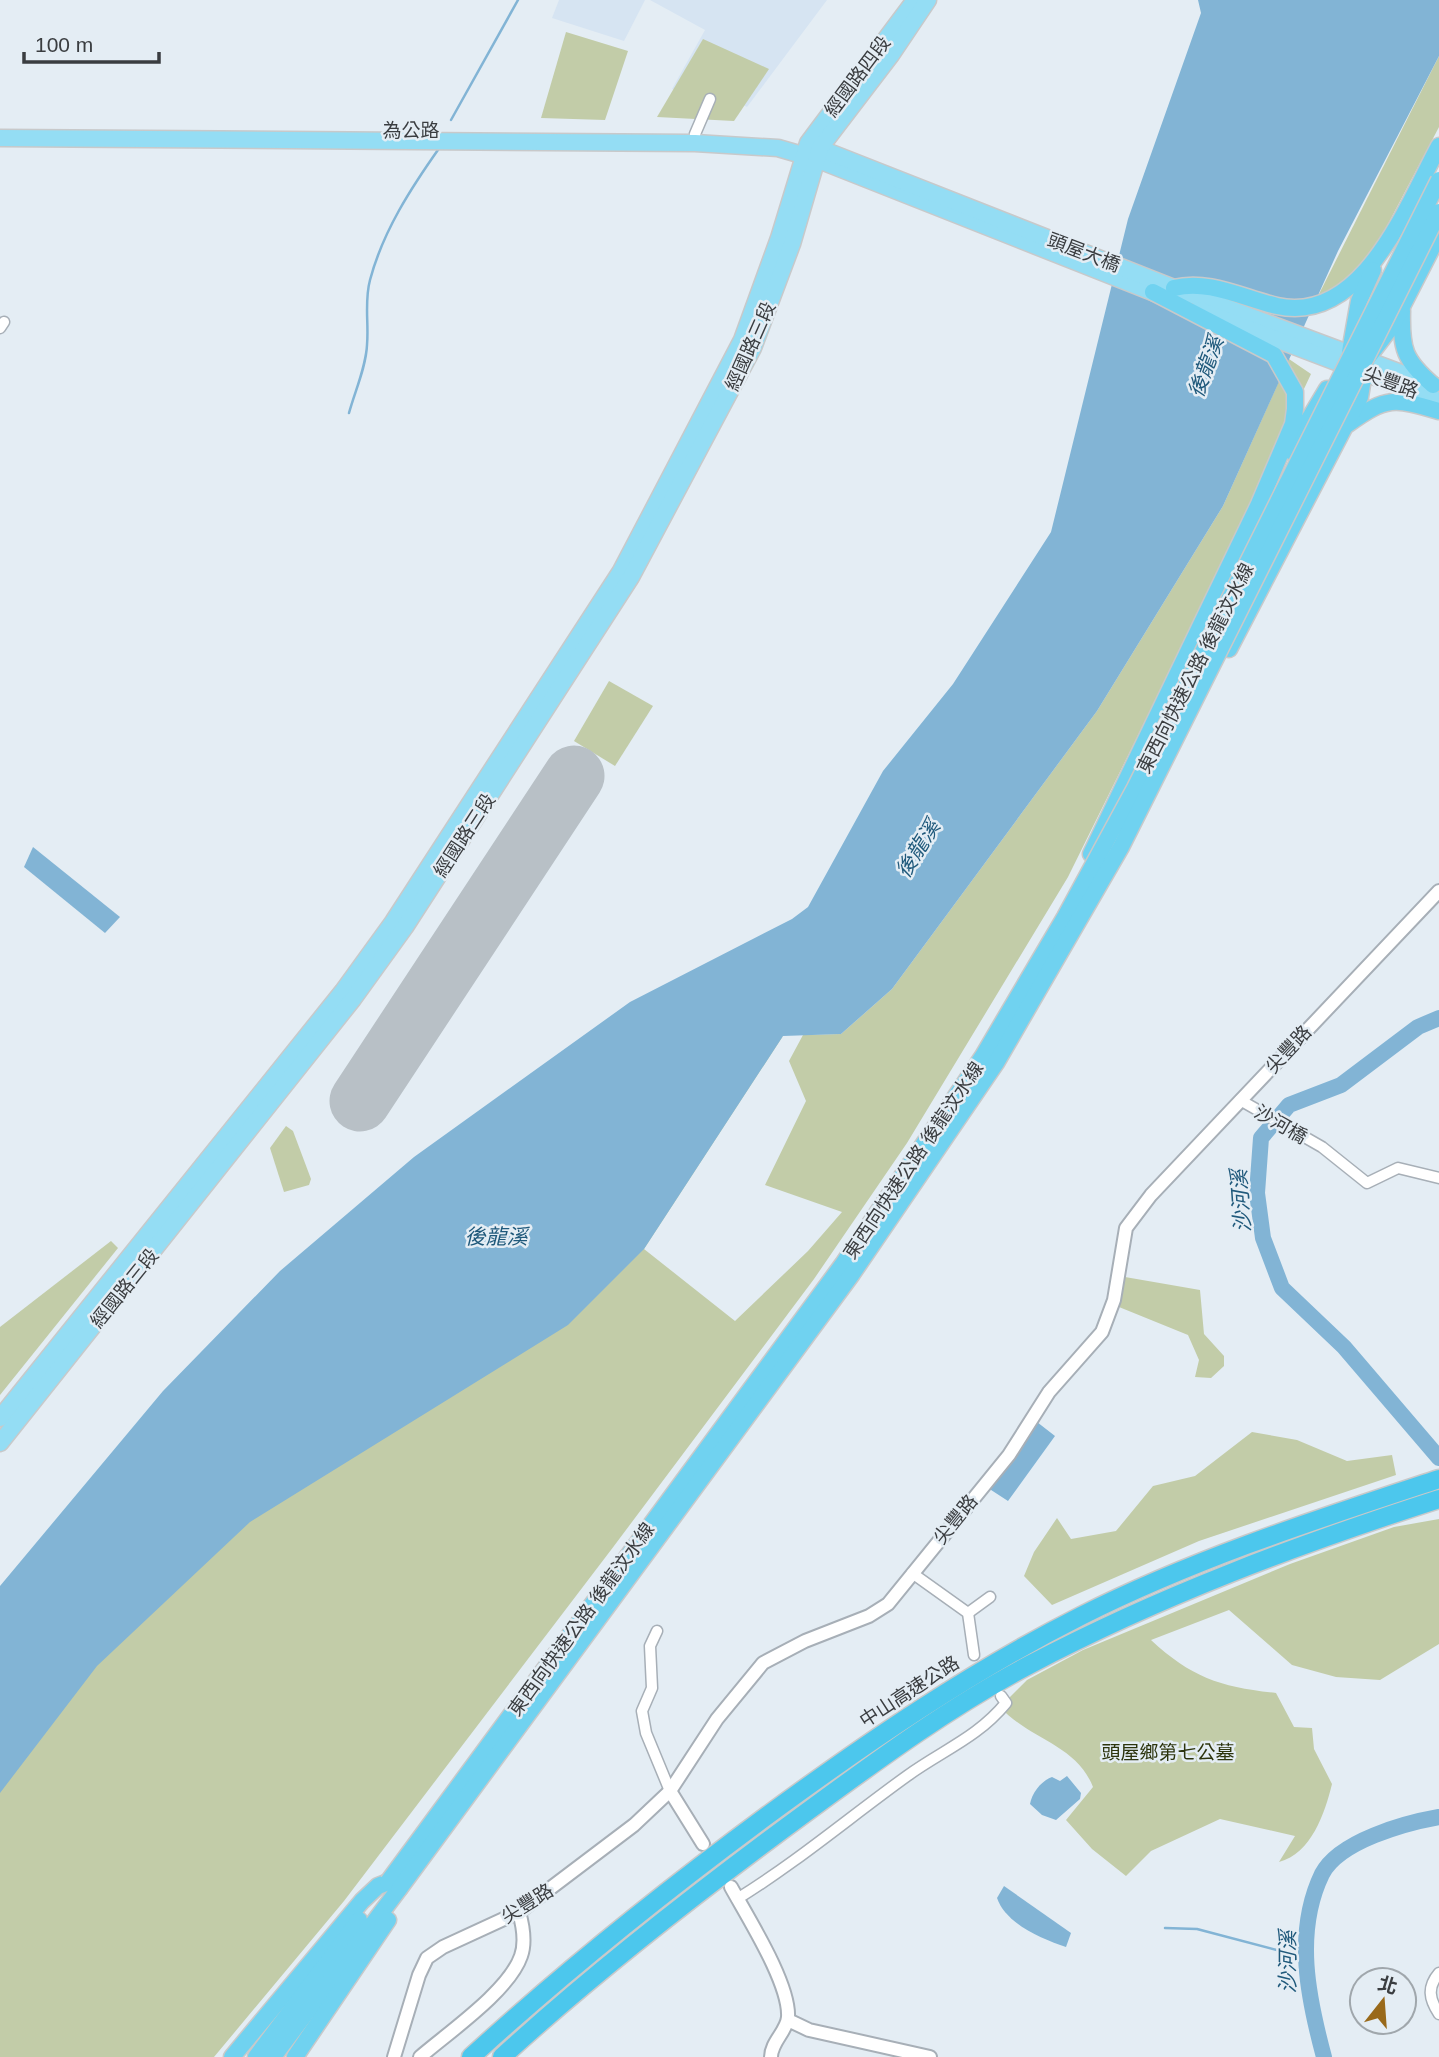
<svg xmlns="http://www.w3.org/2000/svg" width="1439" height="2057" font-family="Arial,'Noto Sans TC',sans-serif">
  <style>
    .built { fill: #d6e4f2 }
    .green { fill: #c2cca8 }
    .water { fill: #82b4d5 }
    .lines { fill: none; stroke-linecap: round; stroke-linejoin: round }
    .stream { stroke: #82b4d5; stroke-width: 2.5 }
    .river { stroke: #82b4d5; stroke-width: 16 }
    .runway { stroke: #b8c0c6; stroke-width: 61 }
    .minor-casing { stroke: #a7afb7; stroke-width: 13 }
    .tertiary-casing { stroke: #a7afb7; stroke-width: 16 }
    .primary-casing { stroke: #c8c9ca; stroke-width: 19 }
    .trunk-casing { stroke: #c8c9ca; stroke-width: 19 }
    .motorway-casing { stroke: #c8c9ca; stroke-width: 21 }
    .minor { stroke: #fff; stroke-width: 10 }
    .tertiary { stroke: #fff; stroke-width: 12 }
    .primary { stroke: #94ddf4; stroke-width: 16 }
    .trunk { stroke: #70d2f0; stroke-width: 16 }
    .motorway { stroke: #4cc7ed; stroke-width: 18 }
    .trunk-bridge-casing { stroke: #c8c9ca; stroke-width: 19; stroke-linecap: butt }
    .trunk-bridge { stroke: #70d2f0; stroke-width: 16 }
    .labels { text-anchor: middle; stroke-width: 5; stroke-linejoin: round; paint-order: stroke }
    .street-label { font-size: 19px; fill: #3a3d40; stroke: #e4edf4 }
    .park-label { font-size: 19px; fill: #2c340d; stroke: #e4edf4 }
    .water-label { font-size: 21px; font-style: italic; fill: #1f597b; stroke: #e4edf4 }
  </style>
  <rect width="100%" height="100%" fill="#e4edf4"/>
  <!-- built -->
  <g class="built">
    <polygon points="559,0 645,0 624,41 552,18"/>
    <polygon points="650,0 827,0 747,107 719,92 700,102 672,89 705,30"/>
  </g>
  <!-- green -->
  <g class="green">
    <polygon points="566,32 628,51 605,120 541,118"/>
    <polygon points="703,39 769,69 734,121 657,117"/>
    <polygon points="1439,56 1439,127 1376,247 1338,290 1318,296"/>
    <polygon points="1289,359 1311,374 1197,616 1068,877 907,1143 814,1279 614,1546 344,1901 214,2057 0,2057 0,1687 783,1036 644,1249 735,1321 808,1251 842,1212 765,1185 806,1101 789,1061 803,1035 841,1034 892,989 1097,711 1223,506"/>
    <polygon points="609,681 653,706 615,766 574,741"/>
    <polygon points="286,1126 293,1131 311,1179 309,1185 284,1192 270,1148"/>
    <polygon points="111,1241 118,1248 0,1395 0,1327"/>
    <polygon points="1125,1277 1200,1290 1204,1334 1224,1356 1224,1366 1211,1378 1195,1377 1199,1360 1188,1335 1119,1307"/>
    <polygon points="1252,1432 1297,1440 1347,1461 1392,1455 1396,1475 1199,1541 1052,1605 1024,1576 1034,1552 1057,1518 1071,1539 1116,1531 1153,1486 1195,1476"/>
    <path d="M1439 1519V1644L1380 1680 1336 1677 1292 1665 1229 1610 1151 1640C1192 1678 1221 1687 1276 1693L1294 1727 1312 1728 1314 1749 1332 1784C1325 1813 1311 1854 1279 1862L1295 1836 1220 1819 1151 1851 1126 1876 1092 1849 1066 1820 1093 1787C1076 1744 1030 1740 1000 1707L1027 1680 1083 1650 1290 1564 1394 1527Z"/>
  </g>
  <!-- water -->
  <g class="water">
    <polygon points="1198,0 1439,0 1439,56 1338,251 1223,506 1097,711 892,989 841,1034 783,1036 644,1249 568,1325 250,1522 97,1666 0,1793 0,1586 163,1391 280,1271 414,1157 630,1002 792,919 808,907 883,771 953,684 1051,532 1128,219 1201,13"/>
    <polygon points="33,847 120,917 105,933 24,867"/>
    <polygon points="1037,1422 1055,1436 1008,1501 988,1488 1023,1447"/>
    <path d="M1067 1776 1081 1793 1080 1799 1056 1820 1042 1815 1030 1804C1032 1793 1041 1781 1052 1777L1060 1781Z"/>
    <path d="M1004 1886 1071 1933 1066 1947C1042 1939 1006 1924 997 1898Z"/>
  </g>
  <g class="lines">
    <!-- stream -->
    <g class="stream">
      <polyline points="451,120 518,0"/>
      <path d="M349 413C355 391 366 367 367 345 369 323 364 302 370 280 383 231 411 188 440 147"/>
      <polyline points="1165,1928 1197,1929 1307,1958"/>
    </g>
    <!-- river -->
    <g class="river">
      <polyline points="1439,1018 1418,1027 1341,1085 1289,1105 1261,1138 1257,1193 1263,1238 1282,1288 1344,1347 1439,1458"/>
      <path d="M1324 2057C1308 1998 1294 1932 1322 1874 1339 1841 1405 1823 1439 1817"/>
    </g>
    <!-- runway -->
    <polyline class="runway" points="360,1101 574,776"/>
    <!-- minor casing -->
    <g class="minor-casing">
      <g id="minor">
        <polyline points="695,143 695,134 710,99"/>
        <polyline points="0,328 4,322"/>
        <polyline points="1240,1100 1322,1147 1367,1183 1398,1168 1439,1178"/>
        <polyline points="912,1573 968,1613 974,1655"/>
        <polyline points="968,1613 990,1597"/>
        <polyline points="657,1631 650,1646 652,1688 642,1711 646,1733 670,1791"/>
        <path d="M737 1899C797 1862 850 1817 907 1776 943 1750 977 1738 1006 1703L1001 1696"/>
        <path d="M1439 1973C1427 1987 1429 1999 1439 2014"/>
      </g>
    </g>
    <!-- tertiary casing -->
    <g class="tertiary-casing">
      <g id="tertiary">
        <polyline points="670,1791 703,1844"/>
        <path d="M731 1887C748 1918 790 1984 788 2017 787 2031 771 2042 771 2057"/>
        <polyline points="788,2020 809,2030 930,2057"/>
        <polyline points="394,2057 419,1975 427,1958 443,1947 519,1912 634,1825 670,1791 717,1719 763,1663 805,1641 869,1616 888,1604 1009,1455 1049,1392 1102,1332 1114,1300 1126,1228 1151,1195 1439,891"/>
        <path d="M420 2057C449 2032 509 1991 521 1956 526 1942 523 1926 519 1912"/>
      </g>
    </g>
    <!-- primary casing -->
    <g class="primary-casing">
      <g id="primary">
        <polyline points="0,138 695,143 778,148 816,159 1165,297"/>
        <polyline points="811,145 1174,288 1433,385"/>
        <polyline points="1199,310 1439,401"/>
        <polyline points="0,1418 343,991 393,922 621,571 742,340 779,238 808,143 915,0"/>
        <polyline points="0,1443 353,999 405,927 631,577 753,348 792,244 820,148 891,55 928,0"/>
      </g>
    </g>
    <!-- trunk casing -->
    <g class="trunk-casing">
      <g id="trunk">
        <path d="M1174 288C1208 279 1243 298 1277 306 1363 325 1407 205 1439 146"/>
        <path d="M1402 311C1401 349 1404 360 1433 385"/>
        <polyline points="1350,352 1359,301 1373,270"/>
        <path d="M1348 424C1387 396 1394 398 1439 411"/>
        <polyline points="1290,451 1327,389"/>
        <polyline points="1229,649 1360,397 1366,360 1392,326 1439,234"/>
        <polyline points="1091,854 1259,504 1293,424 1295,409 1295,392 1274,355 1153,292"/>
        <polyline points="232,2057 362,1901 378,1886 388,1882"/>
        <polyline points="256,2057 359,1920"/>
        <polyline points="273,2057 399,1889"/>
        <polyline points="295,2057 388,1920"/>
      </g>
    </g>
    <!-- motorway casing -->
    <g class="motorway-casing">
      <g id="motorway">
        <path d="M471 2057C565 1971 665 1891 768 1815 869 1741 970 1672 1081 1616 1196 1558 1318 1519 1439 1479"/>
        <path d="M502 2057C598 1969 703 1888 808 1811 879 1759 951 1706 1029 1665 1160 1596 1299 1544 1439 1499"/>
      </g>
    </g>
    <!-- minor -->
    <use href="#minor" class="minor"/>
    <!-- tertiary -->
    <use href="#tertiary" class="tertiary"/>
    <!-- primary -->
    <use href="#primary" class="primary"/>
    <!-- trunk -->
    <use href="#trunk" class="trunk"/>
    <!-- motorway -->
    <use href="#motorway" class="motorway"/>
    <!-- trunk-bridge casing -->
    <g class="trunk-bridge-casing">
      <g id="trunk-bridge">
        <polyline points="388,1882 843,1264 983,1056 1065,917 1135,788 1439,180"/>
        <polyline points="399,1889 852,1274 996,1063 1121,847 1439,212"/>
      </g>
    </g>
    <!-- trunk-bridge -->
    <use href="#trunk-bridge" class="trunk-bridge"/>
  </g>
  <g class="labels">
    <!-- street labels -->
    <g class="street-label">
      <text transform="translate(857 76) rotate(-53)" y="7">經國路四段</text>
      <text x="411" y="137">為公路</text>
      <text transform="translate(1084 252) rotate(21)" y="7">頭屋大橋</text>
      <text transform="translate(750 346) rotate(-66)" y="7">經國路三段</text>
      <text transform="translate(1391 382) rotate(20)" y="7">尖豐路</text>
      <text transform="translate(1195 668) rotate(-63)" y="7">東西向快速公路 後龍汶水線</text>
      <text transform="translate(464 835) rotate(-57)" y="7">經國路三段</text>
      <text transform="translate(1288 1049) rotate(-47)" y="7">尖豐路</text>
      <text transform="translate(1281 1124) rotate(30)" y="7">沙河橋</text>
      <text transform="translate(913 1160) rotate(-56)" y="7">東西向快速公路 後龍汶水線</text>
      <text transform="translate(124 1288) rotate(-51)" y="7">經國路三段</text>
      <text transform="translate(955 1519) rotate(-51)" y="7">尖豐路</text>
      <text transform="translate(581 1619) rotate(-54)" y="7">東西向快速公路 後龍汶水線</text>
      <text transform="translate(909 1691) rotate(-33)" y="7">中山高速公路</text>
      <text transform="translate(527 1903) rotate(-32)" y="7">尖豐路</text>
    </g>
    <!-- park labels -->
    <g class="park-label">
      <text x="1168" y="1759">頭屋鄉第七公墓</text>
    </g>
    <!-- water labels -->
    <g class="water-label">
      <text transform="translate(1206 367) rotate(-70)" y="7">後龍溪</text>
      <text transform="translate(918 849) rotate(-58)" y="7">後龍溪</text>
      <text transform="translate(1241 1201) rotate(-94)" y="7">沙河溪</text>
      <text x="496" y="1244">後龍溪</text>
      <text transform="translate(1288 1962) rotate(-90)" y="7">沙河溪</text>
    </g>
  </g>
  <!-- north arrow -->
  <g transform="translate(1383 2001) rotate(17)"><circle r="33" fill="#e4edf4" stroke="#a0a7ac" stroke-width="2"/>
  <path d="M0-5L12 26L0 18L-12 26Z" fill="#99691a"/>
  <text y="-10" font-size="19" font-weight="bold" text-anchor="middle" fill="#3a3d40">北</text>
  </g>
  <!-- scale -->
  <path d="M24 52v10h135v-10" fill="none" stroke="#3a3d40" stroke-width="3.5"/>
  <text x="35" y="52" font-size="21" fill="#3a3d40" stroke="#e4edf4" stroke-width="5" paint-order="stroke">100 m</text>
</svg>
